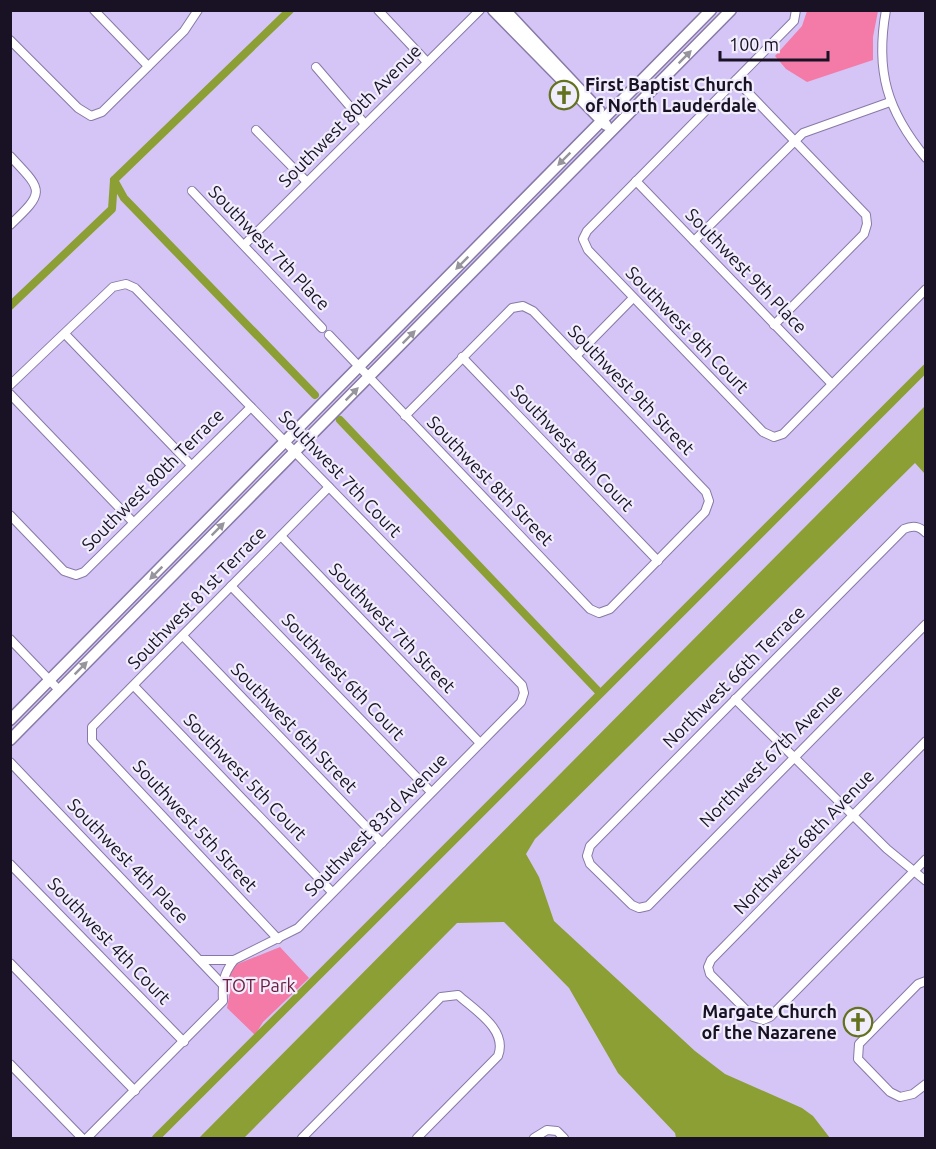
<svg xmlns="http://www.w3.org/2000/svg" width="936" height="1149" font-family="Ubuntu,sans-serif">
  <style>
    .green { fill: #f47ba7 }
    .water { fill: #8c9f35 }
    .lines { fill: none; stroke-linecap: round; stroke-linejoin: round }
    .canal { stroke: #8c9f35; stroke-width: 8 }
    .minor-casing { stroke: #8779a6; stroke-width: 10 }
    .tertiary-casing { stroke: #8779a6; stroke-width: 13 }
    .minor { stroke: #fff; stroke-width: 8 }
    .tertiary { stroke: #fff; stroke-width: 10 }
    .oneway { fill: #97949c }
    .labels { text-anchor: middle; stroke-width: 4.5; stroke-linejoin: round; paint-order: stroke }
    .poi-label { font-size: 18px; font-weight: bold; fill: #181224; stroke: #f1edfc; text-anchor: start }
    .street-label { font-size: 18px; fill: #181224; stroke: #f1edfc }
    .park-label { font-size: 18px; fill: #6b1b3d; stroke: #f1edfc }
  </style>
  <rect width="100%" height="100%" fill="#d5c5f7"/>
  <!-- green -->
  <g class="green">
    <polygon points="807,11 878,11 873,37 873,60 807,82 786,69 775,56 802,26"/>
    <polygon points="280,947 309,978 263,1022 255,1035 227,1008 230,991 227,981 235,965"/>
  </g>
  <!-- water -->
  <polygon class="water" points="925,406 925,474 915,463 535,839 526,854 539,877 554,921 695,1051 725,1074 802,1108 813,1116 830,1138 676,1138 675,1133 618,1073 569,988 504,922 457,923 244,1138 199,1138"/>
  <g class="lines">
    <!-- canal -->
    <g class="canal">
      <polyline points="114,180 124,198 315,395"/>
      <polyline points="10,306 112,209 114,180 290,10"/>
      <polyline points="340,420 599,692"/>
      <polyline points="156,1138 926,368"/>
    </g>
    <!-- minor casing -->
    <g class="minor-casing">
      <g id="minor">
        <polyline points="94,10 148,66"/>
        <polyline points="378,10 427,62"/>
        <polyline points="796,10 794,21 587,231 583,239 588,250 763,432 774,437 783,434 926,289"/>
        <path d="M886 10C875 71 887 111 926 158"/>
        <polyline points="10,40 78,108 91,116 102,112 184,31 198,10"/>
        <polyline points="316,67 365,124"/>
        <polyline points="736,80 866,215 867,224 864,234 774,325"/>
        <polyline points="256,130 307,182"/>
        <path d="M10 156C43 191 46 191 10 225"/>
        <polyline points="636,181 832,384"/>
        <polyline points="192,191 322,328"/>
        <polyline points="694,241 803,133 890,102"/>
        <polyline points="244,245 480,10"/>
        <polyline points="65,334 191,465"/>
        <polyline points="329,335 590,609 599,613 610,609 705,512 709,501 706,492 533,311 523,306 512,308 405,416"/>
        <polyline points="576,356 633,298"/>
        <polyline points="462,357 658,561"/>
        <polyline points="10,385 113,287 126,284 135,288 522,685 524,693 521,702 298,928 234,960 200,960"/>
        <polyline points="10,394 133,522"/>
        <polyline points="10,515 64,571 76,575 84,572 251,407"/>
        <path d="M926 533C919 526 913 525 904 529L590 846 587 856 590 864 632 905 639 908 648 906 926 624"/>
        <polyline points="281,536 480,743"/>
        <polyline points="231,586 431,792"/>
        <polyline points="183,636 382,843"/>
        <polyline points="10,639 59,690"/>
        <polyline points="134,686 332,892"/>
        <polyline points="735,699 887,849 926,881"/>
        <polyline points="926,741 711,960 708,967 710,974 753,1017 763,1020 770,1017 926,859"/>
        <polyline points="10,762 222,984"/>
        <polyline points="10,864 184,1042"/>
        <polyline points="278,939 92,741 92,727 329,487"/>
        <polyline points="10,963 135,1091"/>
        <polyline points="926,981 918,984 859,1044 858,1059 890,1092 900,1097 913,1094 926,1084"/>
        <polyline points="10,1064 82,1138"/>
        <path d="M87 1138 223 1001C222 984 223 974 234 960"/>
        <path d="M302 1138 441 997 458 995C476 1011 508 1030 498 1056L417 1138"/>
        <polyline points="534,1138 547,1130 557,1131 564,1138"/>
      </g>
    </g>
    <!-- tertiary casing -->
    <g class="tertiary-casing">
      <g id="tertiary">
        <polyline points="493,10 606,125"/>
        <polyline points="505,10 599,110"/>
        <polyline points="10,720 711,10"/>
        <polyline points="10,740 731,10"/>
      </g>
    </g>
    <!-- minor -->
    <use href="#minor" class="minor"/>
    <!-- tertiary -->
    <use href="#tertiary" class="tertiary"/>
  </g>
  <!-- one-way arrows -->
  <defs><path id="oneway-solid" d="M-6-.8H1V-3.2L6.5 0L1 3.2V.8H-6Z" transform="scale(1.5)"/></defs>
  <g class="oneway">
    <use href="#oneway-solid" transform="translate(685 57) rotate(-45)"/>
    <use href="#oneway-solid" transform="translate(564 159) rotate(135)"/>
    <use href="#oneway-solid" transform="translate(462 263) rotate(135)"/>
    <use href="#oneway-solid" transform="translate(409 337) rotate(-45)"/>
    <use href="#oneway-solid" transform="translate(352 394) rotate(-45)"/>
    <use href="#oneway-solid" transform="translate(218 529) rotate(-45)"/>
    <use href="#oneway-solid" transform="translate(156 573) rotate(135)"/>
    <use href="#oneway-solid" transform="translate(81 668) rotate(-45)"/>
  </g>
  <!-- icons -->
  <defs>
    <g id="church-ring" transform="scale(1.5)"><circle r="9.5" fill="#f1edfc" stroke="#63721e" stroke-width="1.5"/><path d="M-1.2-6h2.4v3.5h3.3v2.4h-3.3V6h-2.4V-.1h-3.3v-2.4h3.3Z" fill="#63721e"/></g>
  </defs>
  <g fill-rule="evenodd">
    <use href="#church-ring" x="564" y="95"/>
    <use href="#church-ring" x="858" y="1022"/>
  </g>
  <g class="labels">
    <!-- poi labels -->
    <g class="poi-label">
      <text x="585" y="91">First Baptist Church<tspan x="585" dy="21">of North Lauderdale</tspan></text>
      <text x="837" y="1018" text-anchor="end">Margate Church<tspan x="837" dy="21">of the Nazarene</tspan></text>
    </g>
    <!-- street labels -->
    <g class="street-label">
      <text transform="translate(350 116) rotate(-45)" y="6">Southwest 80th Avenue</text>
      <text transform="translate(269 248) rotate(46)" y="6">Southwest 7th Place</text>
      <text transform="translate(746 271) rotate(46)" y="6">Southwest 9th Place</text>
      <text transform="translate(687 330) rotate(46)" y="6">Southwest 9th Court</text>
      <text transform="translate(631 390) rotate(46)" y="6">Southwest 9th Street</text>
      <text transform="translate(572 448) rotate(46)" y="6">Southwest 8th Court</text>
      <text transform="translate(340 474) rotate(46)" y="6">Southwest 7th Court</text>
      <text transform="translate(153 480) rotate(-45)" y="6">Southwest 80th Terrace</text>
      <text transform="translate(490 481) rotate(46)" y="6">Southwest 8th Street</text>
      <text transform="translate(197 598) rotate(-46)" y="6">Southwest 81st Terrace</text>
      <text transform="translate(392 628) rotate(46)" y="6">Southwest 7th Street</text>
      <text transform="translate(343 677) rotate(46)" y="6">Southwest 6th Court</text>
      <text transform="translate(734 677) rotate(-45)" y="6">Northwest 66th Terrace</text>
      <text transform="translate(294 728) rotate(46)" y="6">Southwest 6th Street</text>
      <text transform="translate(771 756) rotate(-45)" y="6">Northwest 67th Avenue</text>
      <text transform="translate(245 777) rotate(46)" y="6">Southwest 5th Court</text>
      <text transform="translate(376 825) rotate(-45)" y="6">Southwest 83rd Avenue</text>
      <text transform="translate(195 826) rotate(47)" y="6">Southwest 5th Street</text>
      <text transform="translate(804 842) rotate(-46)" y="6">Northwest 68th Avenue</text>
      <text transform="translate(128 861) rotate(46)" y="6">Southwest 4th Place</text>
      <text transform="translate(109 941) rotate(46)" y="6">Southwest 4th Court</text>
    </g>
    <!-- park labels -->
    <g class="park-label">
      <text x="259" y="992">TOT Park</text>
    </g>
  </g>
  <!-- border -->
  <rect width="936" height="1149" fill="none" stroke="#181224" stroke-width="24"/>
  <!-- scale -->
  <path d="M720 51v9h108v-9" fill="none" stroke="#181224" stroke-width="3"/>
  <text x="729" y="51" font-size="18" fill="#181224" stroke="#f1edfc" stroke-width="4.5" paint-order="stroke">100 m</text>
</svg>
